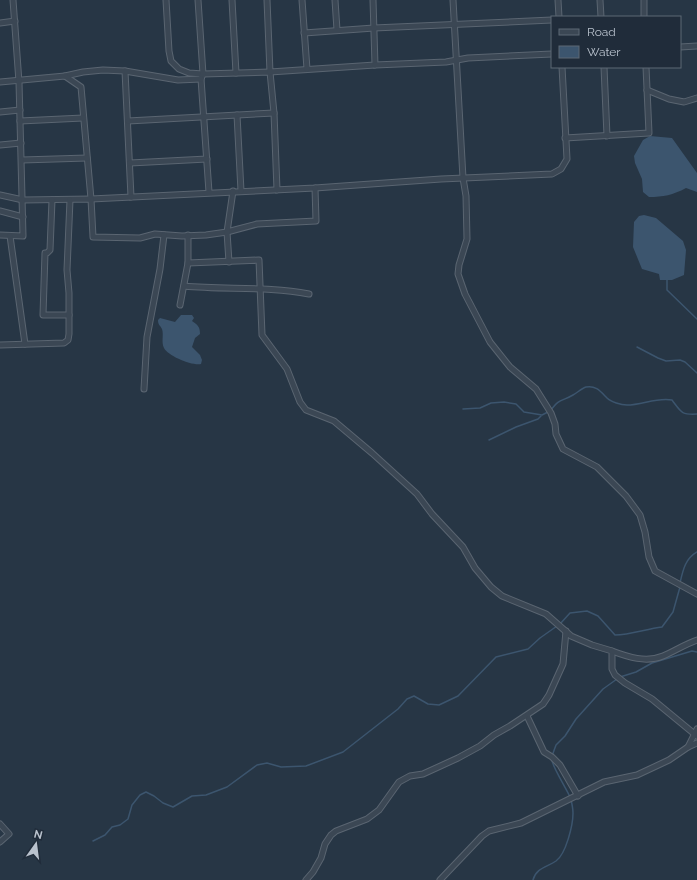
<svg xmlns="http://www.w3.org/2000/svg" width="697" height="880" font-family="Raleway,sans-serif">
  <style>
    .water { fill: #3c556e }
    .lines { fill: none; stroke-linecap: round; stroke-linejoin: round }
    .stream { stroke: #3c556e; stroke-width: 1.5 }
    .minor-casing { stroke: #5a6571; stroke-width: 7 }
    .minor { stroke: #3b4754; stroke-width: 5 }
  </style>
  <rect width="100%" height="100%" fill="#273645"/>
  <!-- water -->
  <g class="water">
    <path d="M650 136 672 138 697 173V192L686 188C673 195 663 197 649 197L643 192 642 179 635 163 634 156 643 140Z"/>
    <polygon points="644,215 656,218 683,241 686,250 684,275 672,280 660,280 659,274 642,269 633,247 634,222 639,216"/>
    <path d="M181 315H192L194 318 192 321C198 325 200 327 200 334L195 338 192 347 200 355 202 360 201 364C192 366 168 356 164 348 161 342 164 335 162 329 160 325 158 325 158 320L160 318 175 322Z"/>
  </g>
  <g class="lines">
    <!-- stream -->
    <g class="stream">
      <polyline points="667,280 667,290 697,319"/>
      <polyline points="637,347 658,358 666,361 680,360 685,362 697,373"/>
      <polyline points="463,409 480,408 491,403 504,402 516,404 524,412 542,415 548,412"/>
      <path d="M551 410C560 398 561 402 573 395 577 393 582 388 586 387 596 385 601 392 607 398 611 402 621 405 627 405 642 405 657 397 672 400 681 412 681 415 697 414"/>
      <polyline points="489,440 516,427 538,419 541,416"/>
      <path d="M680 583C683 570 685 559 697 552"/>
      <path d="M560 624 570 613 587 611 598 616 615 635C630 635 646 629 662 627L673 612 680 587"/>
      <polyline points="620,677 636,672 652,663 692,651 697,652"/>
      <polyline points="552,756 556,745 565,736 576,719 603,689 617,679"/>
      <path d="M552 760C552 766 566 788 570 797"/>
      <polyline points="93,841 105,835 112,827 120,825 128,819 132,805 140,795 146,792 154,796 163,803 173,807 192,796 206,795 227,787 257,765 267,763 281,767 306,766 343,752 398,709 407,699 414,696 428,704 439,705 458,696 496,657 528,649 540,638 557,626"/>
      <path d="M533 880C536 868 547 867 556 861 566 854 573 825 573 813 573 809 572 804 571 800"/>
    </g>
    <!-- minor casing -->
    <g class="minor-casing">
      <g id="minor">
        <polyline points="166,0 169,51 171,61 179,69 189,73 203,74 270,72 274,113 277,190"/>
        <polyline points="198,0 203,74 201,79 209,192"/>
        <polyline points="232,0 236,73"/>
        <polyline points="267,0 270,72 375,65 373,0"/>
        <polyline points="302,0 307,69"/>
        <polyline points="335,0 337,30"/>
        <polyline points="453,0 463,178 466,196 467,239 459,265 458,274 465,294 490,342 510,367 536,389 551,413 555,424 556,434 563,449 597,467 626,496 640,515 645,532 649,557 655,571 697,594"/>
        <polyline points="558,0 559,17"/>
        <polyline points="600,0 601,17"/>
        <polyline points="644,0 644,17"/>
        <polyline points="0,23 15,21"/>
        <polyline points="304,33 374,28 552,20"/>
        <polyline points="680,47 697,46"/>
        <polyline points="375,65 446,62 468,58 552,54"/>
        <polyline points="604,67 607,136"/>
        <polyline points="125,71 131,197"/>
        <polyline points="65,76 83,72 103,70 125,71 178,80 201,79"/>
        <polyline points="0,82 65,76 81,87 91,199 315,188 441,179 552,174 561,169 567,159 562,67"/>
        <polyline points="647,90 669,99 684,102 697,98"/>
        <polyline points="0,112 20,110"/>
        <polyline points="237,115 241,191"/>
        <polyline points="20,121 83,118"/>
        <polyline points="128,121 274,113"/>
        <polyline points="565,138 649,133 646,67"/>
        <polyline points="0,145 21,143"/>
        <polyline points="22,160 87,158"/>
        <polyline points="130,163 207,159"/>
        <polyline points="0,195 23,200 91,199 93,237 140,238 155,234 182,236 206,235 227,232 257,224 316,221 315,188"/>
        <polyline points="52,200 50,250 47,253 45,253 43,315 69,315"/>
        <polyline points="0,211 23,217"/>
        <polyline points="0,235 23,236 19,82 13,0"/>
        <polyline points="10,236 25,344"/>
        <polyline points="229,262 227,232 233,191"/>
        <polyline points="188,263 259,260 262,335 287,369 300,402 306,410 334,421 372,453 417,494 432,514 463,547 475,568 491,587 502,596 546,614 571,636 592,645 612,651 612,669 615,675 625,683 652,699 697,736"/>
        <path d="M184 286C225 290 267 286 309 294"/>
        <polyline points="180,305 188,263 188,235"/>
        <polyline points="0,345 64,343 68,340 69,334 69,293 67,270 70,200"/>
        <polyline points="144,389 147,337 160,269 164,235"/>
        <path d="M612 651C628 657 646 663 663 656 675 651 685 644 697 640"/>
        <polyline points="527,716 544,752 552,757 560,765 578,796"/>
        <polyline points="688,747 697,743"/>
        <polyline points="0,824 9,834 0,842"/>
        <polyline points="306,880 313,872 321,858 325,844 331,835 336,831 367,819 379,810 399,782 410,776 423,774 458,758 480,746 494,735 510,726 543,704 549,695 563,664 566,631"/>
        <polyline points="440,880 482,836 489,831 521,823 604,782 637,775 669,760 688,747 697,729"/>
      </g>
    </g>
    <!-- minor -->
    <use href="#minor" class="minor"/>
  </g>
  <!-- legend -->
  <rect x="551" y="16" width="130" height="52" fill="#202c3a" stroke="#5d6875"/>
  <rect x="559" y="29" width="20" height="6" fill="#3b4754" stroke="#5d6875"/>
  <text x="587" y="36" font-size="12" fill="#b9c2cd">Road</text>
  <rect x="559" y="46" width="20" height="12" fill="#3c556e" stroke="#5d6875"/>
  <text x="587" y="56" font-size="12" fill="#b9c2cd">Water</text>
  <!-- north arrow -->
  <g transform="translate(36 844) rotate(14)" stroke="#202c3a" stroke-width="3" paint-order="stroke">
  <path d="M0-3L7 15L0 10L-7 15Z" fill="#b9c2cd"/>
  <text y="-6" font-size="11" font-weight="bold" text-anchor="middle" fill="#b9c2cd">N</text>
  </g>
</svg>
